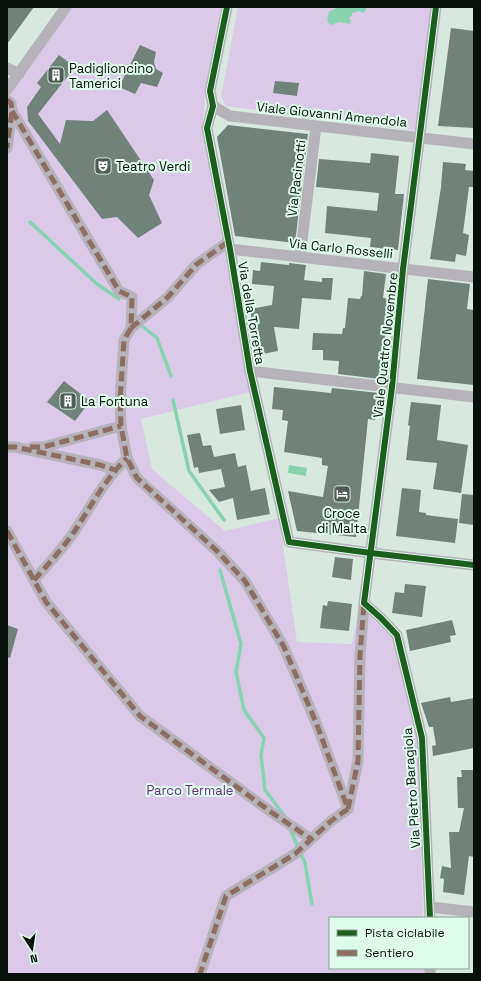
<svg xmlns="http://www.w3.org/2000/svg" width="481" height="981" font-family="'Space Grotesk',sans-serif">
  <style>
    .green { fill: #dacae8 }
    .water { fill: #88d2af }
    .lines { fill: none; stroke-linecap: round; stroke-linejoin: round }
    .stream { stroke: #88d2af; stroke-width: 3.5 }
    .building { fill: #70827a }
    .street { stroke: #b5b2ba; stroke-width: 11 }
    .quiet { stroke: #8d6e63; stroke-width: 5; stroke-dasharray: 10 5; stroke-linecap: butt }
    .cycleway-casing { stroke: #dffbeb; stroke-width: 8 }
    .cycleway { stroke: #1b5e20; stroke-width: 6 }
    .labels { text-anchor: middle; stroke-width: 4; stroke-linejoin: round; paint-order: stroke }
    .poi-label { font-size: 13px; fill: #060f0a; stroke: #dffbeb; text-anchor: start }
    .street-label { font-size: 13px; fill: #060f0a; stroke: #dffbeb }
    .park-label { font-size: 13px; fill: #6c2e85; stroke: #dffbeb }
  </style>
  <rect width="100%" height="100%" fill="#d8e8df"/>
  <!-- green -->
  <g class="green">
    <polygon points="72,7 221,7 206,86 202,131 250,392 141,419 152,469 225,531 279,518 297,642 352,644 360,606 394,639 418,738 423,918 330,918 330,968 425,968 425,974 7,974 7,100"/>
    <polygon points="238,7 431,7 417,131 226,106 221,97"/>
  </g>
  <!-- water -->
  <g class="water">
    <path d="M338 7 340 9 342 7H367L364 13 359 11 352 13V15L349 18 351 21 350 24 340 22 331 25C325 21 328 17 329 12Z"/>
    <polygon points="289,465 307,468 306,476 288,473"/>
  </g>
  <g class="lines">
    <!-- stream -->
    <g class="stream">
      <polyline points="30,222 97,284 119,299"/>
      <polyline points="142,326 157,338 171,376"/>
      <polyline points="173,400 189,471 224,520"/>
      <polyline points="220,570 241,644 236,672 244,710 264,738 261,755 265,790 286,818"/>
      <polyline points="290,829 305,863 312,904"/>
    </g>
  </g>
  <!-- building -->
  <g class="building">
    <polygon points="7,7 34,7 7,44"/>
    <polygon points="451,28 474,31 474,128 438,126"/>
    <polygon points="140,45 156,52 154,62 156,69 163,73 157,87 141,83 135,94 119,87"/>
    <polygon points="59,55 75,67 38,114 60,144 66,120 93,121 107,110 154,180 149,195 162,223 138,238 117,217 102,219 28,121 27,107 41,87 37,83"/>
    <polygon points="275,81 299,83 297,96 273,93"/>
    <polygon points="228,125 308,134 295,243 235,236 217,137"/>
    <polygon points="371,153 399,156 395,194 404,194 398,250 370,247 371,238 325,233 327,206 377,211 379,193 316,187 319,159 370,163"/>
    <polygon points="443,162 466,164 465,170 474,171 474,187 469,187 463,233 469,235 466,256 456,254 455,262 430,259 441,187"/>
    <polygon points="261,262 289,265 289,263 306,265 304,280 322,282 322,278 333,278 331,300 302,298 299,329 274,327 278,351 258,355 250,309 272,305 274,286 252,284 253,270 260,271"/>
    <polygon points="364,271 386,274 383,298 390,299 380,379 338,374 339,361 323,360 323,350 312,350 313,333 342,334 343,328 345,328 348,298 360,299 361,296 362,296"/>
    <polygon points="428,279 470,284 467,309 474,310 474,385 417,379"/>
    <polygon points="64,381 90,401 75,421 47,402"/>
    <polygon points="274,387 331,393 332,388 379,393 375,420 368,419 356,537 297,531 288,491 323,497 328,466 322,465 322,458 284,452 288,421 282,420 283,410 272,409"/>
    <polygon points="411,402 441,405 437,440 468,445 461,493 433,489 437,463 406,460 410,426 408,425"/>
    <polygon points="241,405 245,430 220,434 216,409"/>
    <polygon points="200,433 203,446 211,445 214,457 235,453 238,467 246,465 251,491 265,488 270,514 237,520 233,498 219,502 209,490 225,487 221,469 199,473 198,467 194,468 187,435"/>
    <polygon points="402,488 421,490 419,512 426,513 426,515 458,519 455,543 396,536"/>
    <polygon points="462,494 474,495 474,525 459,523"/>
    <polygon points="335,557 353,559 351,580 332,577"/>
    <polygon points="405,584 426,586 422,617 392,613 395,592 404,593"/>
    <polygon points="328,601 352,604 349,631 320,628 323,605 327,606"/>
    <polygon points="452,620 456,635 450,636 451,642 410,651 406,630"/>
    <polygon points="7,625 18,629 10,658 7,657"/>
    <polygon points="450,697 451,702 474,698 474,748 433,756 432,746 436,745 433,727 429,727 421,703"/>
    <polygon points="461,770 474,770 474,857 469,856 464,895 443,892 444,879 440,878 442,866 451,868 449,832 459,832 464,808 458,808 457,777 462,777"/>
  </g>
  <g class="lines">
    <!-- street -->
    <g class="street">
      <polyline points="227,7 210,91 213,106 207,128 230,249 250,371 289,542 371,553 474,565"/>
      <polyline points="7,68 19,74"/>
      <polyline points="7,90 66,7"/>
      <polyline points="7,100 11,103 12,111 7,148"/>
      <polyline points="213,106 230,116 474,144"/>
      <polyline points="12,111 119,291 132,297 131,328 124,340 120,401 121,426 127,458 137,478 217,551 245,581 284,647 317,725 348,809 331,821 295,854 226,896 200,974"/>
      <polyline points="230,249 474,277"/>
      <polyline points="300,257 316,126"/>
      <polyline points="131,328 168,297 197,264 228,242"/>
      <polyline points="250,371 474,397"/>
      <polyline points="7,447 15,447 100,465 115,470"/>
      <polyline points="33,447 43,447 121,426"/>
      <polyline points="7,531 46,602 140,716 271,812 311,839"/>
      <path d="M34 580C47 566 60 551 72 535 89 510 104 480 127 458"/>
      <polyline points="348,809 358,761 360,656 364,603"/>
      <polyline points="430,907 474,912"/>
      <polyline points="430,918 422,738 397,635 381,618 364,603 392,387 403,269 436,7"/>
      <polyline points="430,968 430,974"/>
    </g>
    <!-- quiet -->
    <g class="quiet">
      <polyline points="7,100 11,103 12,111 7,148"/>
      <polyline points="12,111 119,291 132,297 131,328 124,340 120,401 121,426 127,458 137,478 217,551 245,581 284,647 317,725 348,809 331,821 295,854 226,896 200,974"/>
      <polyline points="131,328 168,297 197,264 228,242"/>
      <polyline points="7,447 15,447 100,465 115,470"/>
      <polyline points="30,447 43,447 121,426"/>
      <polyline points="7,531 46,602 140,716 271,812 311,839"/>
      <path d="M34 580C47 566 60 551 72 535 89 510 104 480 127 458"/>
      <polyline points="348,809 358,761 360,656 364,603"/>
    </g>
    <!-- cycleway casing -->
    <g class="cycleway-casing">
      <g id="cycleway">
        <polyline points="227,7 210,91 213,106 207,128 230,249 250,371 289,542 371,553 474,565"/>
        <polyline points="430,918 422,738 397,635 381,618 364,603 392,387 403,269 436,7"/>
      </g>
    </g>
    <!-- cycleway -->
    <use href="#cycleway" class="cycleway"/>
  </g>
  <!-- icons -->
  <defs>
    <g id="building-square" transform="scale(0.9)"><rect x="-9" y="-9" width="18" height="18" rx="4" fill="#505b55" stroke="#dffbeb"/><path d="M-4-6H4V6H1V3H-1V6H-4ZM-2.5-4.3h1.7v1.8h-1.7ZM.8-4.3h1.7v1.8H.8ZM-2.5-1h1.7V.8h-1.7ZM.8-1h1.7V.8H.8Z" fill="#fff"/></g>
    <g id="theatre-square" transform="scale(0.9)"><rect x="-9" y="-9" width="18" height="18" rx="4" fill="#505b55" stroke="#dffbeb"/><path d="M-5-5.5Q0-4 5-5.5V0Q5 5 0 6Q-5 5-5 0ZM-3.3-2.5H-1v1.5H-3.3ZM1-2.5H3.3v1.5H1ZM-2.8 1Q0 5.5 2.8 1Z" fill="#fff"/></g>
    <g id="hotel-square" transform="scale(0.9)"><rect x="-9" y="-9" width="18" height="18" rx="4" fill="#505b55" stroke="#dffbeb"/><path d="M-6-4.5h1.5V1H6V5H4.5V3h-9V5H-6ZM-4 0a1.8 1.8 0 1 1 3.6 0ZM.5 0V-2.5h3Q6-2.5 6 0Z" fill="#fff"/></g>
  </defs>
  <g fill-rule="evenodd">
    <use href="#building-square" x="56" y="75"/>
    <use href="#theatre-square" x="103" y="166"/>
    <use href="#building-square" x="68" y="401"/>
    <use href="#hotel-square" x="342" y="494"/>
  </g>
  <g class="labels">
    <!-- poi labels -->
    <g class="poi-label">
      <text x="69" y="73">Padiglioncino<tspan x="69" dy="15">Tamerici</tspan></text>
      <text x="116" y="171">Teatro Verdi</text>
      <text x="81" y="406">La Fortuna</text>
      <text x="342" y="518" text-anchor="middle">Croce<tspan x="342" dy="15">di Malta</tspan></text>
    </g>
    <!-- street labels -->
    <g class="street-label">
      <text transform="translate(332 114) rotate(6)" y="5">Viale Giovanni Amendola</text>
      <text transform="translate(296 178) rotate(-83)" y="5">Via Pacinotti</text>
      <text transform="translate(341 248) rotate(6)" y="5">Via Carlo Rosselli</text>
      <text transform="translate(252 313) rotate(80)" y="5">Via della Torretta</text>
      <text transform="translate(385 345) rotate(-84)" y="5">Viale Quattro Novembre</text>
      <text transform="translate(411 788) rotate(-94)" y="5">Via Pietro Baragiola</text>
    </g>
    <!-- park labels -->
    <g class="park-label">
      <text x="190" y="795">Parco Termale</text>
    </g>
  </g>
  <!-- border -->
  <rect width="481" height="981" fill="none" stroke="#060f0a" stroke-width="16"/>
  <!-- legend -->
  <rect x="329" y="917" width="140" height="52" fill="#dffbeb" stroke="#889d91"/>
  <rect x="337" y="930" width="20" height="6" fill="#1b5e20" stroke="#889d91"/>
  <text x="365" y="937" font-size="12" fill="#060f0a">Pista ciclabile</text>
  <rect x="337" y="950" width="20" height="6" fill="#8d6e63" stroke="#889d91"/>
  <text x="365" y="957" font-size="12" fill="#060f0a">Sentiero</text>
  <!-- north arrow -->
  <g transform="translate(32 949) rotate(168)" stroke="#dffbeb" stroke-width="3" paint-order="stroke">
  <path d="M0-3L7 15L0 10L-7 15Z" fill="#060f0a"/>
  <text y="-6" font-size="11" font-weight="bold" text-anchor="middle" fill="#060f0a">N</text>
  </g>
</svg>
